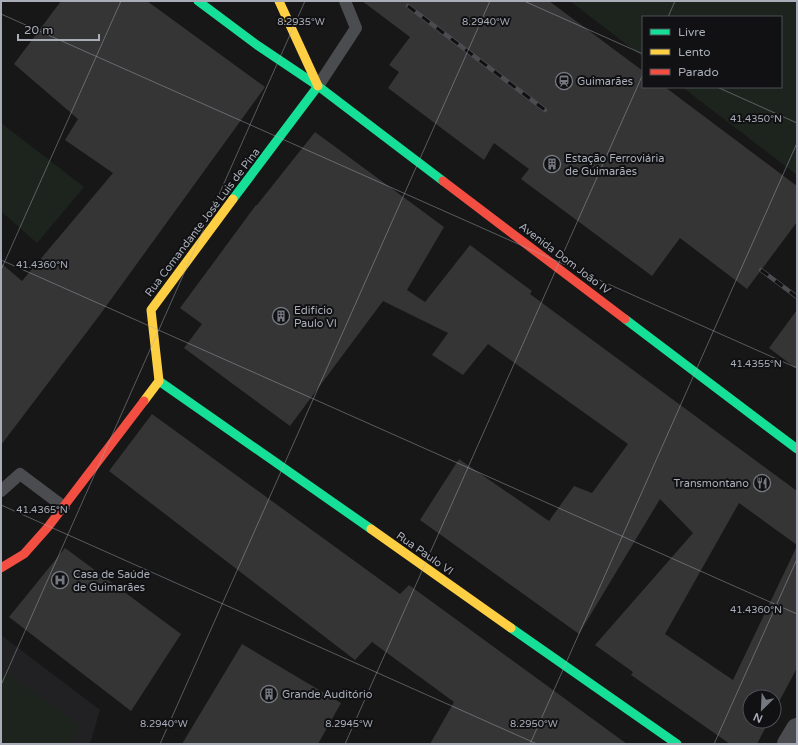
<svg xmlns="http://www.w3.org/2000/svg" width="798" height="745" font-family="'Varela Round',sans-serif">
  <style>
    .built { fill: #212123 }
    .green { fill: #1d241e }
    .building { fill: #353536 }
    .lines { fill: none; stroke-linecap: round; stroke-linejoin: round }
    .lane { stroke: #4b4c50; stroke-width: 12 }
    .street { stroke: #4b4c50; stroke-width: 22 }
    .fast { stroke: #16e098; stroke-width: 9 }
    .slow { stroke: #ffcf43; stroke-width: 9 }
    .jam { stroke: #f24e42; stroke-width: 9 }
    .rail-casing { stroke: #4b4c4f; stroke-width: 4.5 }
    .rail { stroke: #111113; stroke-width: 3; stroke-dasharray: 9; stroke-linecap: butt }
    .ticks { fill: none; stroke: #a8adb8; stroke-width: 1; stroke-opacity: 0.45 }
    .labels { text-anchor: middle; stroke-width: 4; stroke-linejoin: round; paint-order: stroke }
    .poi-label { font-size: 11px; fill: #a8adb8; stroke: #111113; text-anchor: start }
    .street-label { font-size: 11px; fill: #a8adb8; stroke: #111113 }
    .ticks-label { font-size: 10px; text-anchor: middle; fill: #a8adb8; stroke: #111113; stroke-width: 4; stroke-linejoin: round; paint-order: stroke }
  </style>
  <rect width="100%" height="100%" fill="#171717"/>
  <!-- built -->
  <polygon class="built" points="1,635 100,710 90,744 1,744"/>
  <!-- green -->
  <g class="green">
    <polygon points="570,1 797,1 797,175 682,87 781,87 781,17 643,17 643,57"/>
    <polygon points="1,123 84,187 37,243 1,211"/>
    <polygon points="1,670 81,726 69,744 1,744"/>
  </g>
  <!-- building -->
  <g class="building">
    <polygon points="61,1 147,1 265,87 99,316 1,445 1,263 22,281 113,173 65,140 78,119 14,64"/>
    <polygon points="362,1 549,1 643,71 643,87 665,87 797,186 797,222 747,289 680,238 652,276 521,179 529,169 494,143 484,160 388,88 399,72 389,65 410,37"/>
    <polygon points="315,132 444,227 407,290 425,302 470,245 532,291 530,294 797,491 797,545 739,503 665,634 733,680 797,546 797,668 774,711 774,697 750,697 750,721 769,721 757,744 730,744 631,675 633,672 595,645 693,533 660,499 579,634 420,520 459,459 549,521 574,486 592,493 628,444 488,344 463,375 432,355 448,333 383,301 290,426 184,348 202,324 180,308 256,205 257,205"/>
    <polygon points="797,310 797,369 769,348"/>
    <polygon points="152,414 400,594 409,585 627,744 430,744 454,702 372,642 355,660 109,471"/>
    <polygon points="65,548 181,634 131,711 9,617"/>
    <polygon points="242,644 341,703 318,744 182,744"/>
  </g>
  <g class="lines">
    <!-- lane -->
    <g class="lane">
      <polyline points="318,86 356,28 345,1"/>
      <polyline points="1,491 20,474 64,507"/>
    </g>
    <!-- street -->
    <polyline class="street" points="788,744 797,729"/>
    <!-- fast -->
    <g class="fast">
      <polyline points="198,1 257,45 318,86 443,181"/>
      <polyline points="233,199 318,86"/>
      <polyline points="625,319 797,449"/>
      <polyline points="159,381 371,529"/>
      <polyline points="511,628 677,744"/>
    </g>
    <!-- slow -->
    <g class="slow">
      <polyline points="279,1 318,86"/>
      <polyline points="144,401 159,381 151,310 233,199"/>
      <polyline points="371,529 511,628"/>
    </g>
    <!-- jam -->
    <g class="jam">
      <polyline points="443,181 625,319"/>
      <polyline points="1,568 24,554 48,527 144,401"/>
    </g>
    <!-- rail casing -->
    <g class="rail-casing">
      <g id="rail">
        <polyline points="408,6 545,110"/>
        <polyline points="761,270 797,297"/>
      </g>
    </g>
    <!-- rail -->
    <use href="#rail" class="rail"/>
  </g>
  <!-- ticks -->
  <path class="ticks" d="M524 1 643 54M1 14 797 368M668 17 675 1M717 87 797 123M1 260 797 614M1 270 121 1M1 505 537 744M1 685 305 1M160 744 490 1M345 744 643 74M530 744 797 143M714 744 797 559"/>
  <!-- icons -->
  <defs>
    <g id="station-ring" transform="scale(0.9)"><circle r="9.5" fill="#111113" stroke="#757880" stroke-width="1.5"/><path d="M-3-6H3Q5-6 5-4V2Q5 4 3 4L4.5 6H3L1.5 4h-3L-3 6H-4.5L-3 4Q-5 4-5 2V-4Q-5-6-3-6ZM-3.5-4v3h7v-3ZM-3.5 1v1.5H-2V1ZM2 1v1.5H3.5V1Z" fill="#757880"/></g>
    <g id="building-ring" transform="scale(0.9)"><circle r="9.5" fill="#111113" stroke="#757880" stroke-width="1.5"/><path d="M-4-6H4V6H1V3H-1V6H-4ZM-2.5-4.3h1.7v1.8h-1.7ZM.8-4.3h1.7v1.8H.8ZM-2.5-1h1.7V.8h-1.7ZM.8-1h1.7V.8H.8Z" fill="#757880"/></g>
    <g id="restaurant-ring" transform="scale(0.9)"><circle r="9.5" fill="#111113" stroke="#757880" stroke-width="1.5"/><path d="M-5-6h1v4h1v-4h1v4h1v-4h1v5L-1.5 .5V6h-2V.5L-5-1ZM5-6V6H3V1.5H1.5Q1.5-4 5-6Z" fill="#757880"/></g>
    <g id="hospital-ring" transform="scale(0.9)"><circle r="9.5" fill="#111113" stroke="#757880" stroke-width="1.5"/><path d="M-5-5h3v3.5h4V-5h3V5h-3V1.5h-4V5h-3Z" fill="#757880"/></g>
  </defs>
  <g fill-rule="evenodd">
    <use href="#station-ring" x="564" y="81"/>
    <use href="#building-ring" x="552" y="164"/>
    <use href="#building-ring" x="281" y="316"/>
    <use href="#restaurant-ring" x="762" y="483"/>
    <use href="#hospital-ring" x="60" y="580"/>
    <use href="#building-ring" x="269" y="694"/>
  </g>
  <g class="labels">
    <!-- poi labels -->
    <g class="poi-label">
      <text x="577" y="85">Guimarães</text>
      <text x="565" y="162">Estação Ferroviária<tspan x="565" dy="13">de Guimarães</tspan></text>
      <text x="294" y="314">Edifício<tspan x="294" dy="13">Paulo VI</tspan></text>
      <text x="749" y="487" text-anchor="end">Transmontano</text>
      <text x="73" y="578">Casa de Saúde<tspan x="73" dy="13">de Guimarães</tspan></text>
      <text x="282" y="698">Grande Auditório</text>
    </g>
    <!-- street labels -->
    <g class="street-label">
      <text transform="translate(202 222) rotate(-53)" y="4">Rua Comandante José Luis de Pina</text>
      <text transform="translate(565 258) rotate(37)" y="4">Avenida Dom João IV</text>
      <text transform="translate(425 553) rotate(35)" y="4">Rua Paulo VI</text>
    </g>
  </g>
  <g class="ticks-label">
    <text x="486" y="25">8.2940°W</text>
    <text x="301" y="25">8.2935°W</text>
    <text x="756" y="122">41.4350°N</text>
    <text x="42" y="268">41.4360°N</text>
    <text x="756" y="367">41.4355°N</text>
    <text x="42" y="513">41.4365°N</text>
    <text x="756" y="613">41.4360°N</text>
    <text x="164" y="727">8.2940°W</text>
    <text x="349" y="727">8.2945°W</text>
    <text x="534" y="727">8.2950°W</text>
  </g>
  <!-- border -->
  <rect width="798" height="745" fill="none" stroke="#a8adb8" stroke-width="4"/>
  <!-- legend -->
  <rect x="642" y="16" width="140" height="72" fill="#111113" stroke="#4d4f55"/>
  <rect x="650" y="29" width="20" height="6" fill="#16e098" stroke="#4d4f55"/>
  <text x="678" y="36" font-size="12" fill="#a8adb8">Livre</text>
  <rect x="650" y="49" width="20" height="6" fill="#ffcf43" stroke="#4d4f55"/>
  <text x="678" y="56" font-size="12" fill="#a8adb8">Lento</text>
  <rect x="650" y="69" width="20" height="6" fill="#f24e42" stroke="#4d4f55"/>
  <text x="678" y="76" font-size="12" fill="#a8adb8">Parado</text>
  <!-- north arrow -->
  <g transform="translate(762 709) rotate(204)"><circle r="19" fill="#111113" stroke="#4d4f55"/>
  <path d="M0-3L7 15L0 10L-7 15Z" fill="#757880"/>
  <text y="-6" font-size="11" font-weight="bold" text-anchor="middle" fill="#a8adb8">N</text>
  </g>
  <!-- scale -->
  <path d="M18 34v6h81v-6" fill="none" stroke="#a8adb8" stroke-width="2"/>
  <text x="24" y="34" font-size="12" fill="#a8adb8" stroke="#111113" stroke-width="3" paint-order="stroke">20 m</text>
</svg>
